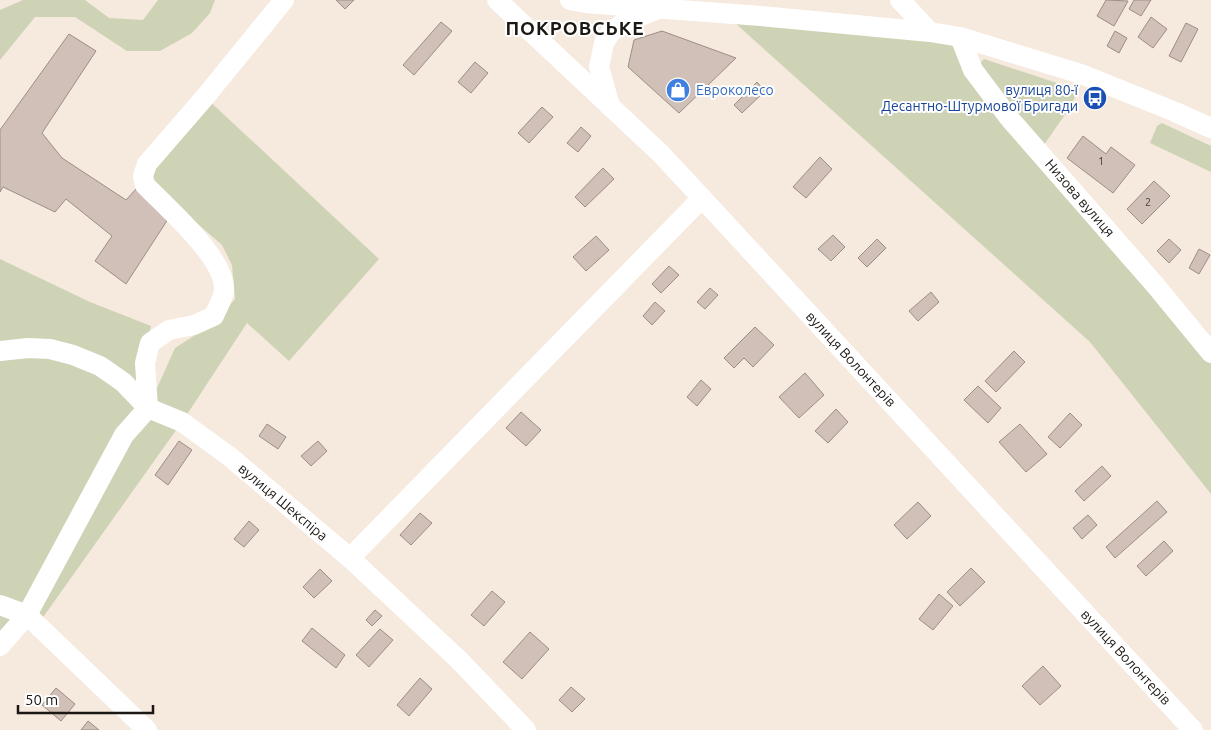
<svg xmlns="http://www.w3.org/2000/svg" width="1211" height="730" font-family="Ubuntu,sans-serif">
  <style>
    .green { fill: #ced3b5 }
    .building { fill: #d0c0b8; stroke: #9c8e86 }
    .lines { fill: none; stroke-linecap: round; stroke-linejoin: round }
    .minor { stroke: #fff; stroke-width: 20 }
    .labels { text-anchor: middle; stroke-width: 4; stroke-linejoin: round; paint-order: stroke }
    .number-label { font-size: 11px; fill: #48413c }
    .shop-label { font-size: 14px; fill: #366cbe; stroke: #fff; text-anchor: start }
    .transit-label { font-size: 14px; fill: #164399; stroke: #fff; text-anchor: end }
    .street-label { font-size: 14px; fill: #1b1713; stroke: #fff }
    .district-label { font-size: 19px; font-weight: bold; letter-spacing: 1px; fill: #1b1713; stroke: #fff }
  </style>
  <rect width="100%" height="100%" fill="#f6e9de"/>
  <!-- green -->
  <g class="green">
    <polygon points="23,0 85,0 109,18 143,20 158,0 215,0 210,13 192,33 160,51 127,51 75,17 35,17 0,60 0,10"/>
    <polygon points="724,13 960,37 973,70 984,59 1078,90 1071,106 1039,152 1211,353 1211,494 1090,342"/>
    <polygon points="205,97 379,259 289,361 247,323 182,422 148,408 175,348 214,323 235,299 232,265 222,245 143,176"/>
    <polygon points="1162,123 1211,146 1211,172 1150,143 1157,126"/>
    <polygon points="0,259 90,302 151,326 141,362 139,407 25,606 0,636"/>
    <polygon points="150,414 179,426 41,620 33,613 128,438"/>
  </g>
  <!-- building -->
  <g class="building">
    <polygon points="336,0 354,0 345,9"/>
    <polygon points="1106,0 1128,1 1114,26 1097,16"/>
    <polygon points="1134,0 1151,0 1141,16 1129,9"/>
    <polygon points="1151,17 1167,29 1153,48 1138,37"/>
    <polygon points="441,22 452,31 414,75 403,65"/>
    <polygon points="1186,23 1198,29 1181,62 1169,56"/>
    <polygon points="662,31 736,58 679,113 628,67 634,40"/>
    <polygon points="1115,31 1127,38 1119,53 1107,46"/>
    <polygon points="69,34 96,51 42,133 62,158 126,200 137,188 170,216 126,284 95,261 112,236 66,199 55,212 3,187 0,192 0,130"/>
    <polygon points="475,62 488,73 471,93 458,82"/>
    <polygon points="757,82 765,91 742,113 734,105"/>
    <polygon points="542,107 553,117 529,143 518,133"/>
    <polygon points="581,127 591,136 578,152 567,143"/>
    <polygon points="1083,136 1106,154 1111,147 1135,165 1113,193 1067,158"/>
    <polygon points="820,157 832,169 806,198 793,187"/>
    <polygon points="603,168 614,179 585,207 575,197"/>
    <polygon points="1154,181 1170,196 1142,224 1127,209"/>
    <polygon points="833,235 845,247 831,261 818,249"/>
    <polygon points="596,236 609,250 586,271 573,257"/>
    <polygon points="877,239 886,248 867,267 858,258"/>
    <polygon points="1169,239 1181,250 1169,263 1157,251"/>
    <polygon points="1199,249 1210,255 1199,274 1189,268"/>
    <polygon points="669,266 679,275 661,293 652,284"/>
    <polygon points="710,288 718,295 705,309 697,302"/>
    <polygon points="931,292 939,302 918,321 909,311"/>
    <polygon points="655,302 665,311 652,325 643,316"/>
    <polygon points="755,327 774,345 753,367 744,358 734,368 724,358"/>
    <polygon points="1014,351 1025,362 996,392 985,381"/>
    <polygon points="805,373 824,395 799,418 779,397"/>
    <polygon points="701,380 711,389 697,406 687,397"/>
    <polygon points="978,386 1001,408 988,423 964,400"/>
    <polygon points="836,409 848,422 828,443 815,431"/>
    <polygon points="521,412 541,430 526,446 506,428"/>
    <polygon points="1070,413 1082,425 1060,448 1048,437"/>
    <polygon points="267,424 286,437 278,449 259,436"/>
    <polygon points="1020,424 1047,454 1026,472 999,442"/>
    <polygon points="179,441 192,450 168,485 155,475"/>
    <polygon points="318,441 327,451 311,466 301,456"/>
    <polygon points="1102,466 1111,476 1084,501 1075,491"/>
    <polygon points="1157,501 1167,512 1115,558 1106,547"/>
    <polygon points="918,502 931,516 907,539 894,525"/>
    <polygon points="420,513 432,523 411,545 400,535"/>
    <polygon points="1088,515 1097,525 1082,539 1073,528"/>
    <polygon points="249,521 259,530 244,547 234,539"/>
    <polygon points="1164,541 1173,551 1146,576 1137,566"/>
    <polygon points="971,568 985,582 960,606 947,592"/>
    <polygon points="320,569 332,581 314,598 303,587"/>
    <polygon points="492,591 505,602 484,626 471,615"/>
    <polygon points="939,594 953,606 933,630 919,619"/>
    <polygon points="375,610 382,616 372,626 366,620"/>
    <polygon points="312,628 345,655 336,668 302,641"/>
    <polygon points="380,629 393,640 369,667 356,655"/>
    <polygon points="530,632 549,649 522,679 503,662"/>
    <polygon points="1043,666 1061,686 1040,705 1022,686"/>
    <polygon points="420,678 432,689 409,716 397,705"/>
    <polygon points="571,687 585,699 572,712 559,700"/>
    <polygon points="56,688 75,704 61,721 42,705"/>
    <polygon points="88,721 99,730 81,730"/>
  </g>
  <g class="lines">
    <!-- minor -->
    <g class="minor">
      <polyline points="497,0 660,153 702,198 1193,730"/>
      <polyline points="570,0 585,3 761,16 930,32 960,37 1081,74 1173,111 1211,128"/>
      <polyline points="900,0 930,32"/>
      <polyline points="960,37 973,70 1010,119 1156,286 1211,353"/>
      <polyline points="610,106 599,67 604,43 610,33 623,23 656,10"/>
      <polyline points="0,351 28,348 50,349 73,355 100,366 123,382 148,408 182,422 229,456 350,558 459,660 526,730"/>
      <polyline points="350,558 702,198"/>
      <polyline points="0,605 27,615 147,730"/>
      <path d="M0 646 27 615 124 435 148 408 145 363 150 343 169 330 194 325 214 316C217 308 223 299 224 291 227 259 166 207 145 185L143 176 147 164 205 97 284 0"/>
    </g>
  </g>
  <!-- icons -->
  <defs>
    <g id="shop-disc" transform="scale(1.25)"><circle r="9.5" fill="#3f7fe0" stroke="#fff"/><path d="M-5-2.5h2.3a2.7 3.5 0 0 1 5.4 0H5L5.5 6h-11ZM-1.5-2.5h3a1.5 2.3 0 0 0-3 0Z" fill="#fff"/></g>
    <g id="bus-disc" transform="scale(1.25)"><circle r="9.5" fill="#1a4fb4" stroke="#fff"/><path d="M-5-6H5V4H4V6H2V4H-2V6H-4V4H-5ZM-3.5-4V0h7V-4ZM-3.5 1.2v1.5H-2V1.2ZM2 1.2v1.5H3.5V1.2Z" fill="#fff"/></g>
  </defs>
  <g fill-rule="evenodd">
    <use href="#shop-disc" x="678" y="90"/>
    <use href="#bus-disc" x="1095" y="98"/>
  </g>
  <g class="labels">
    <!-- number labels -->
    <g class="number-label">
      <text x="1101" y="165">1</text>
      <text x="1148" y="206">2</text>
    </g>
    <!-- shop labels -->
    <g class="shop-label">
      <text x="696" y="95">Евроколесо</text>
    </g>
    <!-- transit labels -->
    <g class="transit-label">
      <text x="1078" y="95">вулиця 80-ї<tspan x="1078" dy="16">Десантно-Штурмової Бригади</tspan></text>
    </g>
    <!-- street labels -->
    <g class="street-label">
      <text transform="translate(1080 198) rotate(49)" y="5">Низова вулиця</text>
      <text transform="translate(851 359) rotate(47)" y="5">вулиця Волонтерів</text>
      <text transform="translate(283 502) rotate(40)" y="5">вулиця Шекспіра</text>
      <text transform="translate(1126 657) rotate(47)" y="5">вулиця Волонтерів</text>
    </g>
    <!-- district labels -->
    <g class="district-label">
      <text x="575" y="35">ПОКРОВСЬКЕ</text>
    </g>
  </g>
  <!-- scale -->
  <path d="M18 705v8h135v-8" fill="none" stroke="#1b1713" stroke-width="2.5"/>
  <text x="25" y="705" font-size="15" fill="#1b1713" stroke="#ffffff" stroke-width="4" paint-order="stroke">50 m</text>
</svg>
